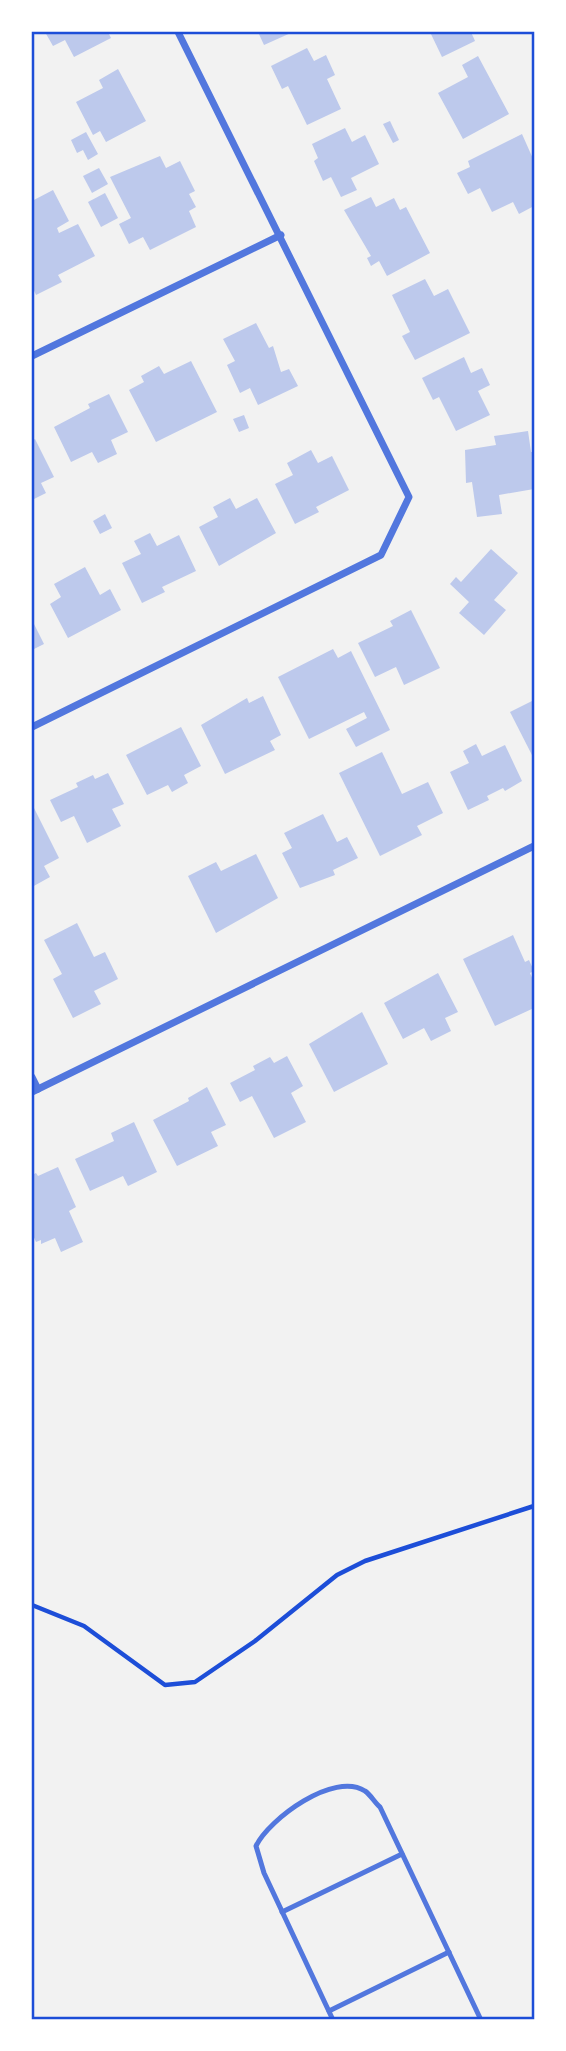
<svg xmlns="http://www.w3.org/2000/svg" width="566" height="2051" font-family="Inter,sans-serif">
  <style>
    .building { fill: #bdc9ec }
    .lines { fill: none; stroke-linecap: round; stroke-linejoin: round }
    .path { stroke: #1d4ed8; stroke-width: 4.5 }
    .service { stroke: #5277de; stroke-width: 5 }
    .minor { stroke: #5277de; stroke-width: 7 }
    .neatline { fill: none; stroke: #1d4ed8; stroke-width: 2.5 }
  </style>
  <rect width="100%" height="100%" fill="#f2f2f2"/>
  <!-- building -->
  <g class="building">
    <polygon points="45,32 108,32 111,38 74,57 65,40 53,46"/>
    <polygon points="258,32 293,32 264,45"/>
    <polygon points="430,32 471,32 475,41 442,57"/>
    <polygon points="307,48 314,61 326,55 335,75 327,79 341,109 307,125 288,86 282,89 271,66"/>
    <polygon points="478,56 509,114 463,139 438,93 468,77 462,65"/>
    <polygon points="118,69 146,121 106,142 100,131 93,135 76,102 103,88 99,80"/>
    <polygon points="390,121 399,140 393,143 383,124"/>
    <polygon points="345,128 352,142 365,135 379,164 351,178 357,190 341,197 331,177 323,181 314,161 318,158 312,144"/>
    <polygon points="86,132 98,154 88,160 83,150 77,153 71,140"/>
    <polygon points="522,134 534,161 534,206 519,214 513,202 492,212 480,188 468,194 457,173 470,167 468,161"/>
    <polygon points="160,156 166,168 180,161 195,191 189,194 196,207 189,211 196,227 150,250 143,237 129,244 119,224 131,218 110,177"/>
    <polygon points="99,168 108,184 92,193 83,176"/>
    <polygon points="53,190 69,221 57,228 59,233 78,224 95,256 58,275 62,282 36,295 32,286 32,201"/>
    <polygon points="105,193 118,218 101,227 88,202"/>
    <polygon points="371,197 376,207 394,198 400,210 406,207 430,253 387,276 379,261 371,266 367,258 371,256 344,210"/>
    <polygon points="425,279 434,296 448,289 470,333 415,360 402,336 410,332 392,295"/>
    <polygon points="256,323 269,348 273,346 281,372 289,369 298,386 258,405 250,388 240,393 227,365 235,361 223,339"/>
    <polygon points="464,357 471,373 482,368 490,385 478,391 490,415 456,431 439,397 433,400 422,378"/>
    <polygon points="191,361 217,412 156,442 129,390 144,382 141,376 159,366 164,374"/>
    <polygon points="109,394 128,432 111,440 117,454 98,463 92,452 71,462 54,427 90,408 88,404"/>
    <polygon points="244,415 249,428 239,432 233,419"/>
    <polygon points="528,431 531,452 534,452 534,489 499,495 502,514 477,517 472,482 466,483 465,450 496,445 494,436"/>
    <polygon points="35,439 54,477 41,483 46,493 32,500 32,441"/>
    <polygon points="311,450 318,463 332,456 349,490 316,507 319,512 295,524 275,484 293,475 287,463"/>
    <polygon points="230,498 236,509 257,498 276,533 219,566 199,527 218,517 213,507"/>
    <polygon points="105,514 112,528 100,534 93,521"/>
    <polygon points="150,533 157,546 179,535 196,571 162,587 165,592 142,603 122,563 141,554 134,541"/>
    <polygon points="491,549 518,573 494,600 506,610 484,635 459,613 469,602 450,584 456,577 461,582"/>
    <polygon points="85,567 100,595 110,589 121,610 68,638 50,604 61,597 54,584"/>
    <polygon points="411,610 440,668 404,685 396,667 375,677 358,643 393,626 390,621"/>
    <polygon points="32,620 44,644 32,650"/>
    <polygon points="333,649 338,658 351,651 390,730 356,747 346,729 367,718 364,712 309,739 278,677"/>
    <polygon points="263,696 281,735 270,741 275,750 225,774 201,725 247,698 249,703"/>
    <polygon points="534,700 534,759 510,712"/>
    <polygon points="181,727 201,766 184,775 188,783 172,792 168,785 147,795 126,755"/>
    <polygon points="476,744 482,756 505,745 522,781 505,791 503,788 487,796 489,800 468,810 450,772 469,763 463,751"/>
    <polygon points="382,752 402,794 428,782 443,813 417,826 422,835 380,856 339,773"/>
    <polygon points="108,773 124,804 112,809 121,826 87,843 74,816 61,822 50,800 78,787 76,783 93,775 95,779"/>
    <polygon points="32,804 59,858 44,866 50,877 32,887"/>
    <polygon points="323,814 337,842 347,837 358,858 333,870 335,875 300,888 282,853 292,848 284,833"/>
    <polygon points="256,854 278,898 216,933 188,876 216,862 221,871"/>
    <polygon points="77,923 94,957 105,952 118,979 94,991 101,1004 73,1018 53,979 62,974 44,940"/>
    <polygon points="513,935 525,962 529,960 534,971 530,973 534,982 534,1008 495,1026 463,959"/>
    <polygon points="438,973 458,1012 445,1018 451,1031 431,1041 424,1028 403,1039 384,1003"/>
    <polygon points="362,1012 388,1064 334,1092 309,1044"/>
    <polygon points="287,1056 303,1086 291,1093 306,1122 274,1138 252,1096 240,1102 230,1083 255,1070 253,1066 270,1057 274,1063"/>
    <polygon points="207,1087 226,1125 211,1132 218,1146 177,1166 153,1120 189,1101 188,1098"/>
    <polygon points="134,1122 157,1172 128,1186 123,1176 90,1191 75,1159 114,1141 111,1133"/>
    <polygon points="58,1167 76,1207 69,1211 83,1242 61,1252 55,1238 41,1244 41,1240 36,1242 32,1233 32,1175 36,1173 38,1176"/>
  </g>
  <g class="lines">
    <!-- path -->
    <polyline class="path" points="32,1605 84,1626 165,1685 195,1682 255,1641 337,1575 365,1561 534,1506"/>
    <!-- service -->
    <g class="service">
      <polyline points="282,1912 402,1854"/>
      <polyline points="329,2011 449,1952"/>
      <path d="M333 2020 264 1873 256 1846C269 1819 334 1771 365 1791 370 1794 375 1803 380 1807L481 2020"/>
    </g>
    <!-- minor -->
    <g class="minor">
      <polyline points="32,356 281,235"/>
      <polyline points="32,727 381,555 409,497 178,32"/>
      <polyline points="32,1077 38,1089"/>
      <polyline points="32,1092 534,846"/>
    </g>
  </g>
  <!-- border -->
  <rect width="566" height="2051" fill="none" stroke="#ffffff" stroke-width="66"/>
  <rect x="33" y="33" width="500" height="1985" class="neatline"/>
</svg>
